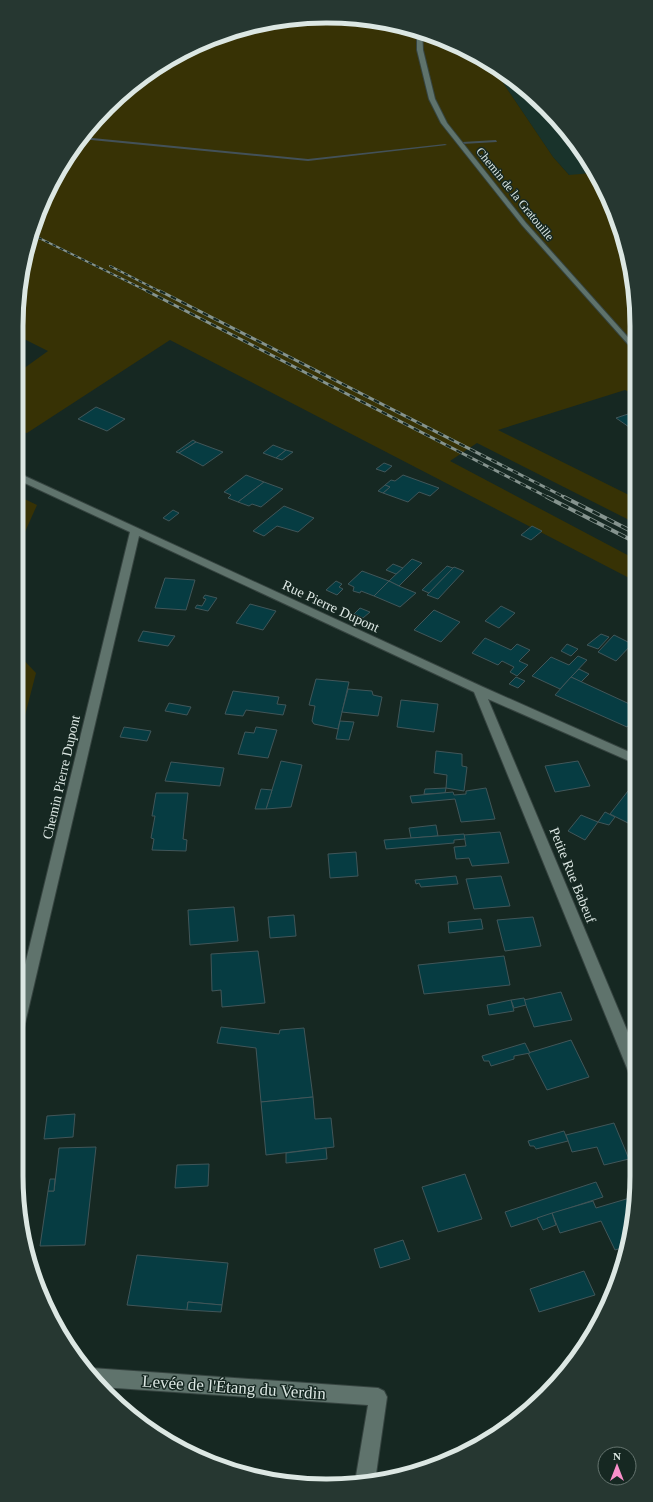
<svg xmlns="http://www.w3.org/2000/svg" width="653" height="1502" font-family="'Times New Roman',serif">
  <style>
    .built { fill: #19332b }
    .green { fill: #373205 }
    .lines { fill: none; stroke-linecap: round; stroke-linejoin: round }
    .stream { fill: #435158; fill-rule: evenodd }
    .building { fill: #063c42; stroke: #415659 }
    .street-casing { stroke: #364440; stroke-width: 2 }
    .street { fill: #5f736c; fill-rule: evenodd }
    .rail-far2-casing { stroke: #85938e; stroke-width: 2 }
    .rail-far1-casing { stroke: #85938e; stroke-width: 3 }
    .rail-casing { stroke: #85938e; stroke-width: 4 }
    .rail-far2 { stroke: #162822; stroke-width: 1.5; stroke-dasharray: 4; stroke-linecap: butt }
    .rail-far1 { stroke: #162822; stroke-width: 2; stroke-dasharray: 6; stroke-linecap: butt }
    .rail { stroke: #162822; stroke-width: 2.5; stroke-dasharray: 8; stroke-linecap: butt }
    .labels { text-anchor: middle; stroke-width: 3; stroke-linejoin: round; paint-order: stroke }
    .far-street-label { font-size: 12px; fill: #dce7e3; stroke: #162822 }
    .street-label { font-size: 14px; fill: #dce7e3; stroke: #162822 }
    .near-street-label { font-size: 17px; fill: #dce7e3; stroke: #162822 }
    .rim { fill: none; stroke: #dce7e3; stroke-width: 5 }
  </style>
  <rect width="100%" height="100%" fill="#162822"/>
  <!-- built -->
  <polygon class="built" points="495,66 560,122 613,207 619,230 553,157 497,74"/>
  <!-- green -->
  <g class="green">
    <polygon points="306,17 367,19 427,33 495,66 497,74 553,157 569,175 592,173 613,207 634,286 635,395 625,390 498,430 635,498 635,523 477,443 450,461 635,559 635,581 170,340 27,433 16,431 16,374 48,351 16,335 16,326 33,226 58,171 93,122 138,80 189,48 246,27"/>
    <polygon points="16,495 37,505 16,552"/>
    <polygon points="16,652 36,673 22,727 16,727"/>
  </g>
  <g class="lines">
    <!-- stream -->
    <g class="stream">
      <polygon points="82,137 308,159 445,144 447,145 308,161 81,139"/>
      <polygon points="496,140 497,142 462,144 460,143 462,142"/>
    </g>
  </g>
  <!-- building -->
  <g class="building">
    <polygon points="96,407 125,419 107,431 78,419"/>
    <polygon points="634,412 635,425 629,427 616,418"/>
    <polygon points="193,440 196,442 179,453 176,452"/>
    <polygon points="196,442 223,452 203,466 179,453"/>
    <polygon points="273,445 286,450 276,458 263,453"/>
    <polygon points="286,450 293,452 282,460 276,458"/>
    <polygon points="384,463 392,466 385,472 376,469"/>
    <polygon points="246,475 264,482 238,502 228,498 231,495 224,492"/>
    <polygon points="403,475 439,488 430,496 419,492 408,502 383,493 390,487 385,485 391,480 395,481"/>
    <polygon points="264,482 283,489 261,507 252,504 249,506 238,502"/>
    <polygon points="385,485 390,487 383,493 378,491"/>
    <polygon points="284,506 314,518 298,532 277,526 264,536 253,531"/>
    <polygon points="173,510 179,513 169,521 163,518"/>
    <polygon points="532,526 542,531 531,540 521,535"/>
    <polygon points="412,559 422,563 399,586 389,581"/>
    <polygon points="393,564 403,568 396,574 386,570"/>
    <polygon points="447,566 453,568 429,593 422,590"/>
    <polygon points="454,567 464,571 438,599 427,595"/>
    <polygon points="362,571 389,581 374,596 361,591 360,593 353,591 354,587 348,584"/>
    <polygon points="165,578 195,580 186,610 155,608"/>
    <polygon points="336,581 342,584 339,587 343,589 337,595 326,590"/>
    <polygon points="389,581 399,586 416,593 400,607 374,596"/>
    <polygon points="205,595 217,598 208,611 195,608 197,605 202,606 206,599 203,598"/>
    <polygon points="250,604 276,611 263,630 236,623"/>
    <polygon points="501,606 515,613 499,628 485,621"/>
    <polygon points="360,608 370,612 363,618 354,614"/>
    <polygon points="434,610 460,622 441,642 414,630"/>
    <polygon points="143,631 175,636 168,646 138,641"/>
    <polygon points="601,634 609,637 598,649 587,645"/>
    <polygon points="614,635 632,644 616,661 598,652"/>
    <polygon points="485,638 511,650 517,644 530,650 519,661 528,665 517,676 510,672 514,667 502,661 498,665 472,653"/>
    <polygon points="567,644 578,649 571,656 561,651"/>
    <polygon points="578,656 587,660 560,689 532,676 551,657 569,665"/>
    <polygon points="579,669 589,674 581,682 571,677"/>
    <polygon points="516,677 525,681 518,688 509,684"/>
    <polygon points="571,677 636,707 636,716 627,727 555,695"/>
    <polygon points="316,679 349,682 338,729 314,724 312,721 315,706 309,705"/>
    <polygon points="348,689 372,691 373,695 382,697 378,716 342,712"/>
    <polygon points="233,691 279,697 277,704 286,705 283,715 246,710 243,716 225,714"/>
    <polygon points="401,700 438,704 434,732 397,727"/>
    <polygon points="169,703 191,707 187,715 165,711"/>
    <polygon points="340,721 354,722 349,740 336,739"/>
    <polygon points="124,727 151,731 147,741 120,737"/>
    <polygon points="256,727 277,730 268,758 238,754 245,732 254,733"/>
    <polygon points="436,751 462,754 462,766 467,767 464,791 446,788 447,775 434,773"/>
    <polygon points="281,761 302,765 291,807 266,809"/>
    <polygon points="578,761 590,786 555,792 545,766"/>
    <polygon points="171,762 224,768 220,786 165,781"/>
    <polygon points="446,788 445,793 424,794 425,789"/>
    <polygon points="486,788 495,819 461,822 455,799 412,803 410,796 453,792 454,795 466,794 466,791"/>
    <polygon points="261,789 272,790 266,809 255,809"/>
    <polygon points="628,791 636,795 636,827 610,814"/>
    <polygon points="156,793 188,793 183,839 187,840 186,851 152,850 154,839 151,838 155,816 152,816"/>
    <polygon points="605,812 615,817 609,825 598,822"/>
    <polygon points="581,815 598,822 585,840 568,831"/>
    <polygon points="436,825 438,836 411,838 409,828"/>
    <polygon points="500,832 509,863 472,866 469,858 456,859 454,847 466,846 464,835"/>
    <polygon points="464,834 465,839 454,840 454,843 386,849 384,840"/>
    <polygon points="356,852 358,876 330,878 328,854"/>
    <polygon points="456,876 458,884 421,887 419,883 416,884 415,880"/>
    <polygon points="501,876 510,906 474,909 466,879"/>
    <polygon points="234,907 238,941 190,945 188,910"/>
    <polygon points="294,915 296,936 270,938 268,917"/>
    <polygon points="533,917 541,946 505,951 497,920"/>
    <polygon points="481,919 483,929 449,933 448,922"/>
    <polygon points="258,951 265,1003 222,1007 221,990 212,991 211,954"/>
    <polygon points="504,956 510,985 424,994 418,965"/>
    <polygon points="636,978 636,995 629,991"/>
    <polygon points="561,992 572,1020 534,1027 524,1000"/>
    <polygon points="524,998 526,1005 514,1008 511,1000"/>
    <polygon points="511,1000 514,1011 489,1015 487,1005"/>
    <polygon points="221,1027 279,1034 280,1030 304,1028 313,1097 261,1102 256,1048 217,1043"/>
    <polygon points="571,1040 589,1077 547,1090 528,1053"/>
    <polygon points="525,1043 530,1053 514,1056 514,1059 491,1066 489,1061 484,1061 482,1056"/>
    <polygon points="313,1097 315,1119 331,1118 334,1147 266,1155 261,1102"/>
    <polygon points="75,1114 73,1137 44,1139 47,1116"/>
    <polygon points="614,1123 629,1159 604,1165 597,1147 572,1152 566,1135"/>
    <polygon points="564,1131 568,1141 536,1149 534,1146 530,1146 528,1141"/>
    <polygon points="96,1147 85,1245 40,1246 48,1191 54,1191 59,1148"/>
    <polygon points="326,1148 327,1159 286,1163 286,1153"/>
    <polygon points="209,1164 208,1186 175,1188 177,1165"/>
    <polygon points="465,1174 482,1219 438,1232 422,1187"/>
    <polygon points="50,1179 55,1179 54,1191 48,1191"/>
    <polygon points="596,1182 603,1197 511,1227 505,1212"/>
    <polygon points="633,1197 625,1247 615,1250 601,1221 560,1233 552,1213 593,1201 596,1208"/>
    <polygon points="552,1213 556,1225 543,1230 537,1218"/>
    <polygon points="403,1240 410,1259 380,1268 374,1249"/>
    <polygon points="137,1255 228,1263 222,1305 188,1302 187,1310 127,1305"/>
    <polygon points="584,1271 595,1295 539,1312 530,1289"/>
    <polygon points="188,1302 222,1305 221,1312 187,1310"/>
  </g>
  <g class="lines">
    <!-- street casing -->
    <g class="street-casing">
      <g id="street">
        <polygon points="417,30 422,31 423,50 435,99 447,123 526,223 634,344 635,352 522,225 441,123 429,99 417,50"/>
        <polygon points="16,472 483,687 636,755 636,764 488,699 637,1054 637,1080 632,1078 629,1073 474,692 139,536 23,1032 21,1037 16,1038 16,1002 130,532 16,479"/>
        <polygon points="91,1368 378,1388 384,1391 387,1397 375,1481 355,1482 368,1405 101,1387 93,1380 86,1370"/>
      </g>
    </g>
    <!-- street -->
    <use href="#street" class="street"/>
    <!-- rail-far2 casing -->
    <g class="rail-far2-casing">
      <g id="rail-far2">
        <polyline points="31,234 149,292"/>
        <polyline points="110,266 161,292"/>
      </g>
    </g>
    <!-- rail-far1 casing -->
    <g class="rail-far1-casing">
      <g id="rail-far1">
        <polyline points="147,291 549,498"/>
        <polyline points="160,291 566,498"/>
      </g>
    </g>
    <!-- rail casing -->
    <g class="rail-casing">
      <g id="rail">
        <polyline points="547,497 635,542"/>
        <polyline points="564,497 635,533"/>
      </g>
    </g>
    <!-- rail-far2 -->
    <use href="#rail-far2" class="rail-far2"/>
    <!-- rail-far1 -->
    <use href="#rail-far1" class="rail-far1"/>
    <!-- rail -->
    <use href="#rail" class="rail"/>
  </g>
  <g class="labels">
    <!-- far-street labels -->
    <g class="far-street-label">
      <text transform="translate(515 194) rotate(51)" y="4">Chemin de la Gratouille</text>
    </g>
    <!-- street labels -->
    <g class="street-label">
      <text transform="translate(331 606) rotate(25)" y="5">Rue Pierre Dupont</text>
      <text transform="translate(61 777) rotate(-77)" y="5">Chemin Pierre Dupont</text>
      <text transform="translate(573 875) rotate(68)" y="5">Petite Rue Babeuf</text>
    </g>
    <!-- near-street labels -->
    <g class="near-street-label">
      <text transform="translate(234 1387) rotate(4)" y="6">Levée de l'Étang du Verdin</text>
    </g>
  </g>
  <!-- crop -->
  <path d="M0 0H653V1502H0ZM326 23H327A303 303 0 0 1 630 326V1176A303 303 0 0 1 327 1479H326A303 303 0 0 1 23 1176V326A303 303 0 0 1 326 23Z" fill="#263731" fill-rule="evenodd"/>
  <path class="rim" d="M326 23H327A303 303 0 0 1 630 326V1176A303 303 0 0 1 327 1479H326A303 303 0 0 1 23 1176V326A303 303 0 0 1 326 23Z"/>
  <!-- north arrow -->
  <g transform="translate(617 1466)"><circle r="19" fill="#162822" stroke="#65746f"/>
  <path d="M0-3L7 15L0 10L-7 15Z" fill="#f98fca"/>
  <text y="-6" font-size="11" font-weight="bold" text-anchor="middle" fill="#dce7e3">N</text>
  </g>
</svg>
